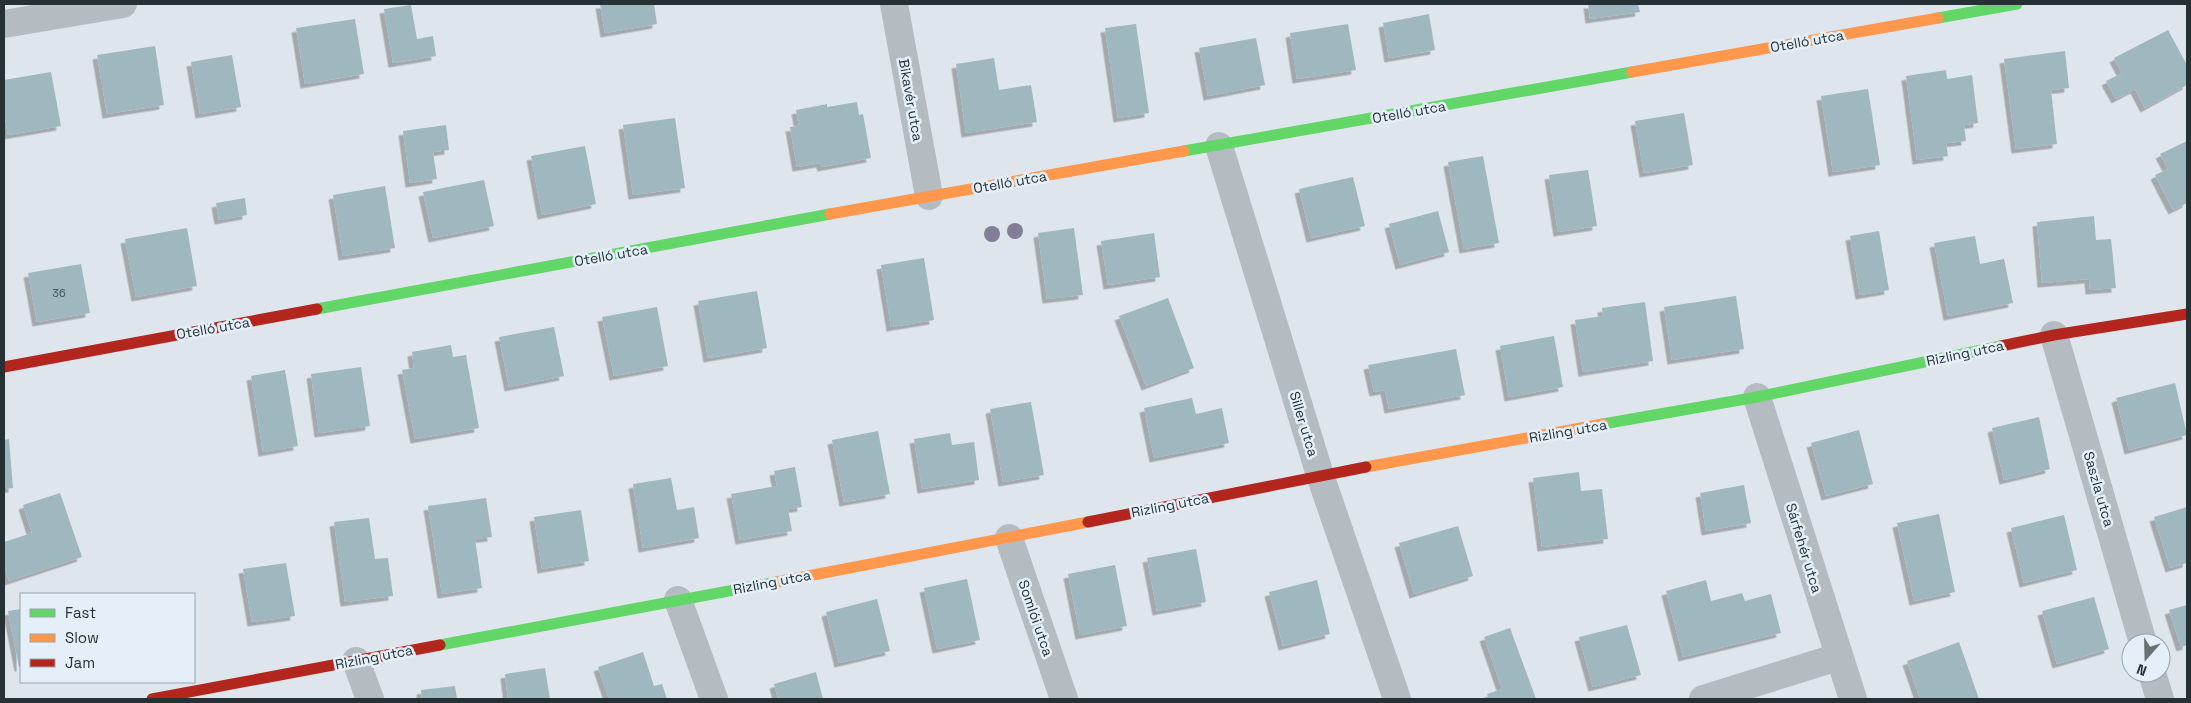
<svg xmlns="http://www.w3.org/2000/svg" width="2191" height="703" font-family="'Space Grotesk',sans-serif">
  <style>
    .building { fill: #9fb8c0; filter: url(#shadow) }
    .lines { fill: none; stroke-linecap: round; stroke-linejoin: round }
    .street { stroke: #b4bcc2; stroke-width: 28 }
    .fast { stroke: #63d668; stroke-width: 11 }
    .slow { stroke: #ff974d; stroke-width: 11 }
    .jam { stroke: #b3261e; stroke-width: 11 }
    .tree { fill: #827e98 }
    .labels { text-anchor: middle; stroke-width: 5; stroke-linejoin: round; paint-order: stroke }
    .number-label { font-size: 11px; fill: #445358 }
    .street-label { font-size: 14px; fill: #263135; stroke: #e4eff9 }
  </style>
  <defs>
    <filter id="shadow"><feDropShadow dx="-4.5" dy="4.5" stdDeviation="0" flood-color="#0004"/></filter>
  </defs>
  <rect width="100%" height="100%" fill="#dee5ec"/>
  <!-- building -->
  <g class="building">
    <polygon points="600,4 654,4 657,24 605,33"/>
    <polygon points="1588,4 1638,4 1640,12 1590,19"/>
    <polygon points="411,5 417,39 433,36 436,56 393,63 384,9"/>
    <polygon points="1429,14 1435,50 1389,58 1383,23"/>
    <polygon points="355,19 364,74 305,84 296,28"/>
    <polygon points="1136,24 1149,113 1118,118 1105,28"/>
    <polygon points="1348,24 1356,70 1297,79 1290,33"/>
    <polygon points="2168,30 2187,65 2187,85 2145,108 2135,89 2116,99 2106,81 2122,73 2114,58"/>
    <polygon points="1256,38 1265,85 1208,96 1199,48"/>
    <polygon points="155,46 164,105 107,114 97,55"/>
    <polygon points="2065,51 2069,88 2051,90 2057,144 2016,149 2004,59"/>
    <polygon points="232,55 241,107 200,114 191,62"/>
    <polygon points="994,58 999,90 1031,85 1037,122 966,133 956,64"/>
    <polygon points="1946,70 1947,79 1972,75 1978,123 1964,125 1966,141 1946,143 1948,156 1917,160 1906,76"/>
    <polygon points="51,72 61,126 8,135 4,111 4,80"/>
    <polygon points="1868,89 1880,165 1833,172 1821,96"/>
    <polygon points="857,102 859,115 863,114 871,158 822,167 821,163 797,167 790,127 799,126 796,110 827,104 827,107"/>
    <polygon points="1684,113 1693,165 1644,173 1635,121"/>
    <polygon points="675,118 685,188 633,195 623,125"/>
    <polygon points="446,125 449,150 433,152 437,179 410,183 403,131"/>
    <polygon points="2187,141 2187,203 2173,210 2155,175 2168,169 2160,154"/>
    <polygon points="585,146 596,204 542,215 531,156"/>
    <polygon points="1483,156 1499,243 1464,249 1448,162"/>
    <polygon points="1588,170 1597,226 1558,232 1549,175"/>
    <polygon points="1353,177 1365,226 1311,238 1299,189"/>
    <polygon points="484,180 494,226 433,238 423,192"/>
    <polygon points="385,186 395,248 343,256 333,195"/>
    <polygon points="245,198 247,215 219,220 216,203"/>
    <polygon points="1438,211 1449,252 1400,265 1389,224"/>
    <polygon points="2094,216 2096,240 2111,239 2116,288 2090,290 2089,279 2042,283 2037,222"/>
    <polygon points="187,228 197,286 136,297 125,239"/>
    <polygon points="1074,228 1083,295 1047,299 1038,233"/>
    <polygon points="1879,231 1889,290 1860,295 1850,236"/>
    <polygon points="1154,233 1160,277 1108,285 1101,241"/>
    <polygon points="1975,236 1980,264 2004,259 2013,303 1948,316 1934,243"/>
    <polygon points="924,258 934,320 891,327 881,265"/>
    <polygon points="81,264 90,313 37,322 28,273"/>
    <polygon points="757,291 767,348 708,358 698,301"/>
    <polygon points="1736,296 1744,349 1672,360 1664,307"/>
    <polygon points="1168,298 1194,368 1146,386 1119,316"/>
    <polygon points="1645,302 1653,361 1583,372 1575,320 1603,316 1602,308"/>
    <polygon points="657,307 668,366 614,376 602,317"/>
    <polygon points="554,327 564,376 509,387 499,337"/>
    <polygon points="1554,336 1563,387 1509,397 1500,346"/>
    <polygon points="451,345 453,357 466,355 479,428 415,439 402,370 414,368 412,352"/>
    <polygon points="1456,349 1465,395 1389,409 1385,390 1374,392 1368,365"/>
    <polygon points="361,367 370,426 319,433 311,374"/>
    <polygon points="285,370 298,446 263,452 251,376"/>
    <polygon points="2175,383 2187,435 2129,450 2116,398"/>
    <polygon points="1192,398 1196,414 1222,408 1229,443 1154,458 1144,408"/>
    <polygon points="1031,402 1044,475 1003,482 990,409"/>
    <polygon points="2039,417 2050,469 2004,480 1992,428"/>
    <polygon points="1859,430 1873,484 1826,496 1811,443"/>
    <polygon points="878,431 890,494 844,502 832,440"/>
    <polygon points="950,433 952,445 974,442 979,480 922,489 914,439"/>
    <polygon points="9,439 13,488 4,489 4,440"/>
    <polygon points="795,467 802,507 788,509 792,531 740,540 731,494 777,486 774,471"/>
    <polygon points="1579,472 1581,491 1602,489 1608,539 1542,547 1533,478"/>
    <polygon points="671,478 677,510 694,507 699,538 643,548 633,484"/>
    <polygon points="1744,485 1751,523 1706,531 1700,493"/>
    <polygon points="60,493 82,557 9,581 4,565 4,542 32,533 23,505"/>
    <polygon points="486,498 492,537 475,539 482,588 442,594 428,506"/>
    <polygon points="2187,507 2187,563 2170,568 2154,517"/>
    <polygon points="581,510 589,561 542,569 534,517"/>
    <polygon points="1939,514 1955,592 1914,601 1897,523"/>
    <polygon points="2064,515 2077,570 2024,583 2011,528"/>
    <polygon points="369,518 375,559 388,558 393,596 345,602 334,522"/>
    <polygon points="1458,526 1473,576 1414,594 1399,543"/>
    <polygon points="1196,549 1206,602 1157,611 1147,558"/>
    <polygon points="286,563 295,616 252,622 243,569"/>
    <polygon points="1115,565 1127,626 1080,635 1068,574"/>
    <polygon points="967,579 980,640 937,649 924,588"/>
    <polygon points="1317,580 1330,634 1283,646 1269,592"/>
    <polygon points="1706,580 1711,601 1742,593 1745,601 1771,594 1781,633 1683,657 1666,591"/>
    <polygon points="2094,597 2109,649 2057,664 2042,611"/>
    <polygon points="877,599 890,651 839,663 826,612"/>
    <polygon points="2187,605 2187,645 2181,647 2169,610"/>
    <polygon points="21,609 21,667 19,667 8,611"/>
    <polygon points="1627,625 1641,675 1593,687 1579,637"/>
    <polygon points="1510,628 1536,699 1489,699 1487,694 1502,689 1484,637"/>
    <polygon points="1959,642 1979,699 1920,699 1907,661"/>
    <polygon points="643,652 654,686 662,684 667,699 609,699 598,667"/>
    <polygon points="545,668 550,699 508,699 505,674"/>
    <polygon points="816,672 823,699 778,699 774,684"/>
    <polygon points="455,686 457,699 422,699 421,690"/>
  </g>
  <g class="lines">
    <!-- street -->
    <g class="street">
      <polyline points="894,4 929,196"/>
      <polyline points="4,24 123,4"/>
      <polyline points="1219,146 1320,475 1397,699"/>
      <polyline points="2054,335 2143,643"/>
      <polyline points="1757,397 1853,699"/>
      <polyline points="1009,538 1064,699"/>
      <polyline points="678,600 714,699"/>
      <polyline points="356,661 370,699"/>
      <polyline points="2152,673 2160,699"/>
      <polyline points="1703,699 1838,657"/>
    </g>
    <!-- fast -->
    <g class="fast">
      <polyline points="1938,18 2017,4"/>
      <polyline points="1184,151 1632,72"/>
      <polyline points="317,309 830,214"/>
      <polyline points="1603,424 1757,397 2001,346"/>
      <polyline points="440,645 777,582"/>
    </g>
    <!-- slow -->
    <g class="slow">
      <polyline points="1632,72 1938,18"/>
      <polyline points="830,214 1184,151"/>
      <polyline points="1366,467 1603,424"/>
      <polyline points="777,582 1088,522"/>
    </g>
    <!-- jam -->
    <g class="jam">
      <polyline points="2001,346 2054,335 2187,314"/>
      <polyline points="4,367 317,309"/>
      <polyline points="1088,522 1366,467"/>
      <polyline points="152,699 440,645"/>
    </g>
  </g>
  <!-- trees -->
  <g class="tree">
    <circle cx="1015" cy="231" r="8"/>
    <circle cx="992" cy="234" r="8"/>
  </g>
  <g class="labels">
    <!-- number labels -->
    <g class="number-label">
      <text x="59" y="297">36</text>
    </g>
    <!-- street labels -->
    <g class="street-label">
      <text transform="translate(1807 41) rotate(-10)" y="5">Otelló utca</text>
      <text transform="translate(911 100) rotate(80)" y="5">Bikavér utca</text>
      <text transform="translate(1409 112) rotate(-10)" y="5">Otelló utca</text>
      <text transform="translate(1010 182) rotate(-10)" y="5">Otelló utca</text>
      <text transform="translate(611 255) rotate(-10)" y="5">Otelló utca</text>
      <text transform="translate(213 328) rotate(-10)" y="5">Otelló utca</text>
      <text transform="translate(1965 353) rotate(-12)" y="5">Rizling utca</text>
      <text transform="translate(1304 424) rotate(73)" y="5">Siller utca</text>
      <text transform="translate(1568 431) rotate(-10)" y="5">Rizling utca</text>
      <text transform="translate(2099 489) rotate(74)" y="5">Saszla utca</text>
      <text transform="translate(1170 505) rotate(-11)" y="5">Rizling utca</text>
      <text transform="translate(1804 548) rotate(73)" y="5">Sárfehér utca</text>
      <text transform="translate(772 582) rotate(-11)" y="5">Rizling utca</text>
      <text transform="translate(1036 618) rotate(71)" y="5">Somlói utca</text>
      <text transform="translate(374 657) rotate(-11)" y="5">Rizling utca</text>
    </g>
  </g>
  <!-- border -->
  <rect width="2191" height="703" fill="none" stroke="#263135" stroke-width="10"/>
  <!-- legend -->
  <rect x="20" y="593" width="175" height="90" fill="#e4eff9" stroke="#98a3ab"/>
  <rect x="30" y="609" width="25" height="8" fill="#63d668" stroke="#98a3ab"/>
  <text x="65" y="618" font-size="15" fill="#263135">Fast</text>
  <rect x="30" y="634" width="25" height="8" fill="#ff974d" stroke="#98a3ab"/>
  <text x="65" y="643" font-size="15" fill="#263135">Slow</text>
  <rect x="30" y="659" width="25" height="8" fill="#b3261e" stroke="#98a3ab"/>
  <text x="65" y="668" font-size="15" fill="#263135">Jam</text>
  <!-- north arrow -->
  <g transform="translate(2146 658) rotate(200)"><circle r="24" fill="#e4eff9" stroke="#98a3ab"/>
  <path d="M0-4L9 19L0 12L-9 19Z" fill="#667075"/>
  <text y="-8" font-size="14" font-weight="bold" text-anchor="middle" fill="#263135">N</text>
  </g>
</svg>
